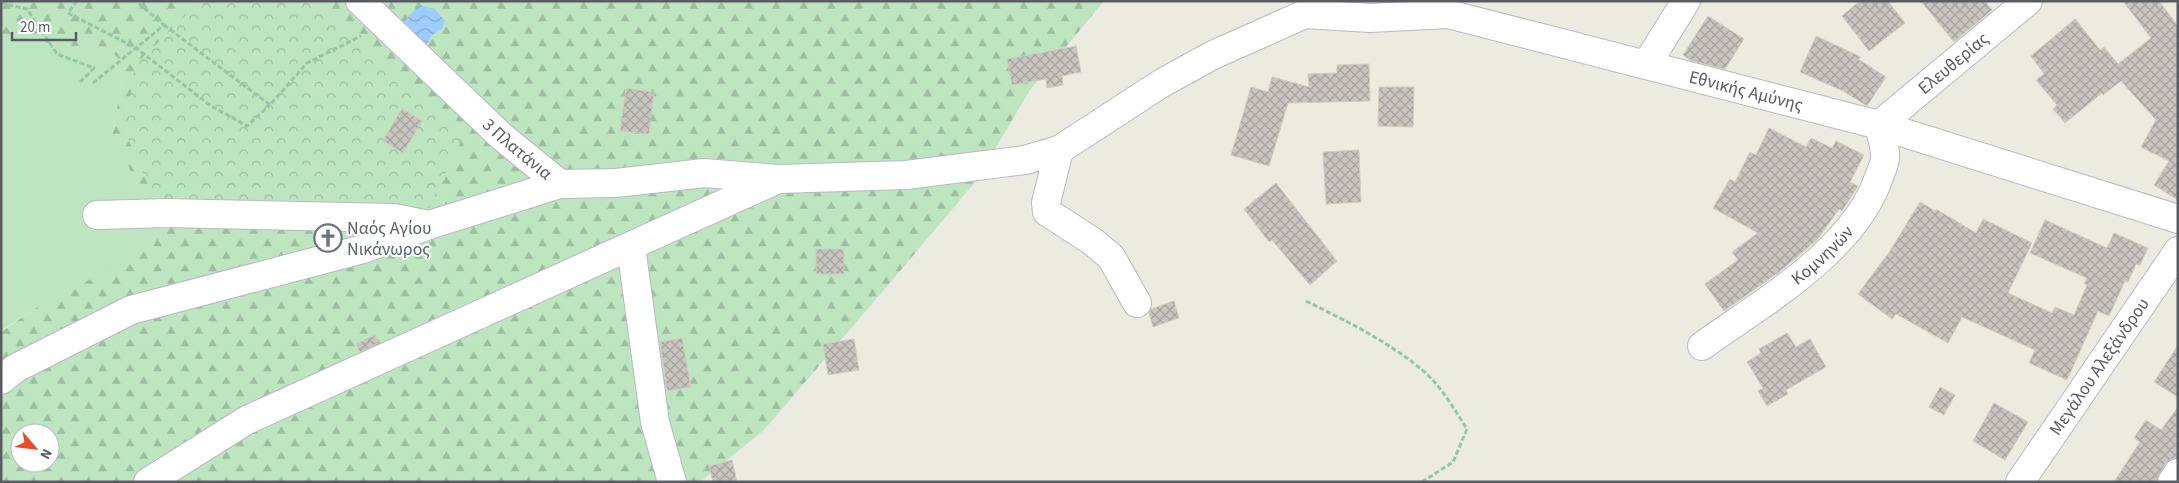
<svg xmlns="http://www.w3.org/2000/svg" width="2179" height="483" font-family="'Source Sans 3',sans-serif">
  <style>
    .forest { fill: url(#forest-firs); fill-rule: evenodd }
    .park { fill: url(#park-crowns) }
    .pitch { fill: #bce5c0 }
    .water { fill: url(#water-waves) }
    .building { fill: url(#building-cross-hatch); stroke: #d1cdbf }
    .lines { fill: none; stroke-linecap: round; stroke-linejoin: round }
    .minor-casing { stroke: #b8bac0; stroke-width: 30 }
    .path { stroke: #95c6a8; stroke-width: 3; stroke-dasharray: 5 2.5; stroke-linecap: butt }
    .minor { stroke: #fff; stroke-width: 28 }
    .labels { text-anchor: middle; stroke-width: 4; stroke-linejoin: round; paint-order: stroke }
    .street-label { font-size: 18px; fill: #595c62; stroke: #fff }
    .worship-label { font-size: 18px; fill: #5b616d; stroke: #fff; text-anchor: start }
  </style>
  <defs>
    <pattern id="forest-firs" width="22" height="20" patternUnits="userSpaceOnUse" patternTransform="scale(1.25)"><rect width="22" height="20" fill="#bce5c0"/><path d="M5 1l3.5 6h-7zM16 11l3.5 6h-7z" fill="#9cbd9f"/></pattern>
    <pattern id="park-crowns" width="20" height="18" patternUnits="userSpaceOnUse" patternTransform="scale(1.25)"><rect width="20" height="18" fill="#bce5c0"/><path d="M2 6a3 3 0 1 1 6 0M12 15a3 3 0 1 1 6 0" fill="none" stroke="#9cbd9f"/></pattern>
    <pattern id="water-waves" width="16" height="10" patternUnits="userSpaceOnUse" patternTransform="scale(1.25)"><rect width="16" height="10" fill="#9eccff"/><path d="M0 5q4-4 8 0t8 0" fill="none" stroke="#84a9d2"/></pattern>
    <pattern id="building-cross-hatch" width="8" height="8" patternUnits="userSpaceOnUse" patternTransform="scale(1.25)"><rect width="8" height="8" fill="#c7c5be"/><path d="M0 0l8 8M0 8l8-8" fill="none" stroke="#a5a39e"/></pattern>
  </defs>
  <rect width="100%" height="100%" fill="#ecebe0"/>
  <!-- forest -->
  <path class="forest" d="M1 1H1104L1030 90 976 181 900 271 764 430 700 482H1V332L37 307 144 198 112 135 125 64 108 50 12 39 1 44ZM20 433H50V463H20Z"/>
  <!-- park -->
  <polygon class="park" points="200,1 312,1 461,141 429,208 156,202 125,132 135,65"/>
  <!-- pitch -->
  <polygon class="pitch" points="12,39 109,50 125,64 112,135 144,198 153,247 37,307 1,331 1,44"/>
  <!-- water -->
  <polygon class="water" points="419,5 435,9 445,21 442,29 432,35 426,46 402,24"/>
  <!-- building -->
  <g class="building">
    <polygon points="1860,1 1888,1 1905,23 1869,51 1842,16"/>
    <polygon points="1921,1 1985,1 1992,10 1954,42"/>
    <polygon points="2123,1 2159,1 2178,26 2178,200 2154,185 2169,161 2141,147 2156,120 2121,81 2103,95 2102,93 2065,123 2053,109 2057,105 2036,80 2044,74 2031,56 2075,19 2100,50 2104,47 2118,64 2151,38"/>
    <polygon points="1708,16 1744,39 1725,69 1692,61 1683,55"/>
    <polygon points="1816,36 1861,57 1858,59 1886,77 1867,106 1843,91 1800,72"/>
    <polygon points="1076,46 1081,72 1062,76 1063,85 1047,88 1046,79 1012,85 1007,59"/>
    <polygon points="1369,64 1370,101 1288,103 1269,166 1231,155 1251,87 1268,92 1272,77 1309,87 1308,74 1337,73 1337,65"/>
    <polygon points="1379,87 1414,87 1413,127 1378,126"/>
    <polygon points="626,88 654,92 649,134 620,131"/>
    <polygon points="402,108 422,121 403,153 383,141"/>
    <polygon points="1769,128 1806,147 1811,138 1832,148 1836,141 1864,155 1850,182 1858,186 1842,211 1839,209 1817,240 1779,272 1724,311 1705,284 1738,260 1732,252 1758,233 1713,208 1730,179 1735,182 1750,152 1756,155"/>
    <polygon points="1359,150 1361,202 1326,204 1323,152"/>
    <polygon points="1276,183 1337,261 1310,285 1272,240 1269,242 1244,209"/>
    <polygon points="1920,202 1935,211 1936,209 1976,233 1983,219 2032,243 2008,293 2052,313 2055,307 2074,315 2087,285 2084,283 2087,278 2030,253 2045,220 2107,248 2114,233 2148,248 2140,265 2136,264 2128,282 2125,281 2109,316 2098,311 2067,380 2029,363 2035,350 1962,317 1948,343 1896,314 1892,319 1858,294 1890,251"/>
    <rect x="816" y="249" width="28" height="25"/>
    <polygon points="1174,301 1179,318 1153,327 1149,313 1151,309"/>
    <polygon points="1787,333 1796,347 1810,339 1826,367 1786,390 1788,394 1767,406 1758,391 1763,388 1747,362 1761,353 1759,349"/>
    <polygon points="375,335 378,343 360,352 356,344"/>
    <polygon points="682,338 691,387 667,391 660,342"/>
    <polygon points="854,339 859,370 828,375 823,344"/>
    <polygon points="2178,345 2178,397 2154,382"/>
    <polygon points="1940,387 1955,395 1944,415 1929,407"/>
    <polygon points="1994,403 2028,422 2005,460 1973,441"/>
    <polygon points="2178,407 2178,458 2171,459 2165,464 2156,482 2114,482 2140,442 2134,438 2146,420 2161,430"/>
    <polygon points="732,460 737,482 713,482 709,466"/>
  </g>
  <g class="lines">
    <!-- minor casing -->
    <g class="minor-casing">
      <g id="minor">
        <path id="s1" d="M360 1 501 136 560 184 616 183 704 173 779 179 906 175 1025 160 1059 150 1162 83 1213 55 1305 14 1324 1"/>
        <path id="s2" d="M1305 14 1370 18 1448 14 1879 125 2178 219"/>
        <polyline points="1646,65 1686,1"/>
        <polyline points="1059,150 1046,203 1047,212 1092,241 1111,257 1137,303"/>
        <polyline points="97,215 167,213 394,218 429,225"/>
        <polyline points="631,247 655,422 672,482"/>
        <path id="s3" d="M1702 346C1763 302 1854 251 1879 177 1881 171 1886 162 1885 155 1885 146 1881 135 1879 125L2028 1"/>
        <polyline points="1,380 16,368 131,310 363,249 429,225 560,184"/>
        <polyline points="148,482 247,420 778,179"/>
        <path id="s4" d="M2020 482 2178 251"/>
        <polyline points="2172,482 2178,473"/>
      </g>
    </g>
    <!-- path -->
    <g class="path">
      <polyline points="77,1 68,13 136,48 211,106 247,126 270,105"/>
      <polyline points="1,3 27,9 57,54 94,68 79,83"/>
      <polyline points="164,25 270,105 307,63 361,36"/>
      <polyline points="93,83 164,25 136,1"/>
      <path d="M1306 301C1346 321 1386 340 1421 369 1440 384 1454 409 1467 429L1453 462 1422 482"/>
    </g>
    <!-- minor -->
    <use href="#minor" class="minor"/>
  </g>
  <!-- icons -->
  <defs>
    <g id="church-ring" transform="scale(1.4375)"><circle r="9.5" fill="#fff" stroke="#6b7280" stroke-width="1.5"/><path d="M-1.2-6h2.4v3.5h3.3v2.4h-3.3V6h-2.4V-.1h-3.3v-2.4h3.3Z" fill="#6b7280"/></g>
  </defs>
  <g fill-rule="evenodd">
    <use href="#church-ring" x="328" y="238"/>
  </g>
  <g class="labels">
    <!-- street labels -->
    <g class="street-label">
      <text dy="6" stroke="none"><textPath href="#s3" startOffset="399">Ελευθερίας</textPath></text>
      <text dy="6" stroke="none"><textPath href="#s2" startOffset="451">Εθνικής Αμύνης</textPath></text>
      <text dy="6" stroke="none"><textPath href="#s1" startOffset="216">3 Πλατάνια</textPath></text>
      <text dy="6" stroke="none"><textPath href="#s3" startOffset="151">Κομνηνών</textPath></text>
      <text dy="6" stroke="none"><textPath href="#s4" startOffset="140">Μεγάλου Αλεξάνδρου</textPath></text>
    </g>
    <!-- worship labels -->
    <g class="worship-label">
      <text x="347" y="234">Ναός Αγίου<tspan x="347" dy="21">Νικάνωρος</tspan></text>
    </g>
  </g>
  <!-- border -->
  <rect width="2179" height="483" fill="none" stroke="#595c62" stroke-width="5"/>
  <!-- north arrow -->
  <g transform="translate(35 448) rotate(118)"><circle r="24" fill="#ffffff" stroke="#bdbec0"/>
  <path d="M0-4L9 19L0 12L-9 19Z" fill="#eb4928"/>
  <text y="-8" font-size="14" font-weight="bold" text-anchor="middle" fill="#595c62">N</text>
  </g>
  <!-- scale -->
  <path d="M12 32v8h64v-8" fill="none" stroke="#595c62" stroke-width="2.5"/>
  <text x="20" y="32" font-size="15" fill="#595c62" stroke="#ffffff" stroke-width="4" paint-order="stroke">20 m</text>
</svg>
